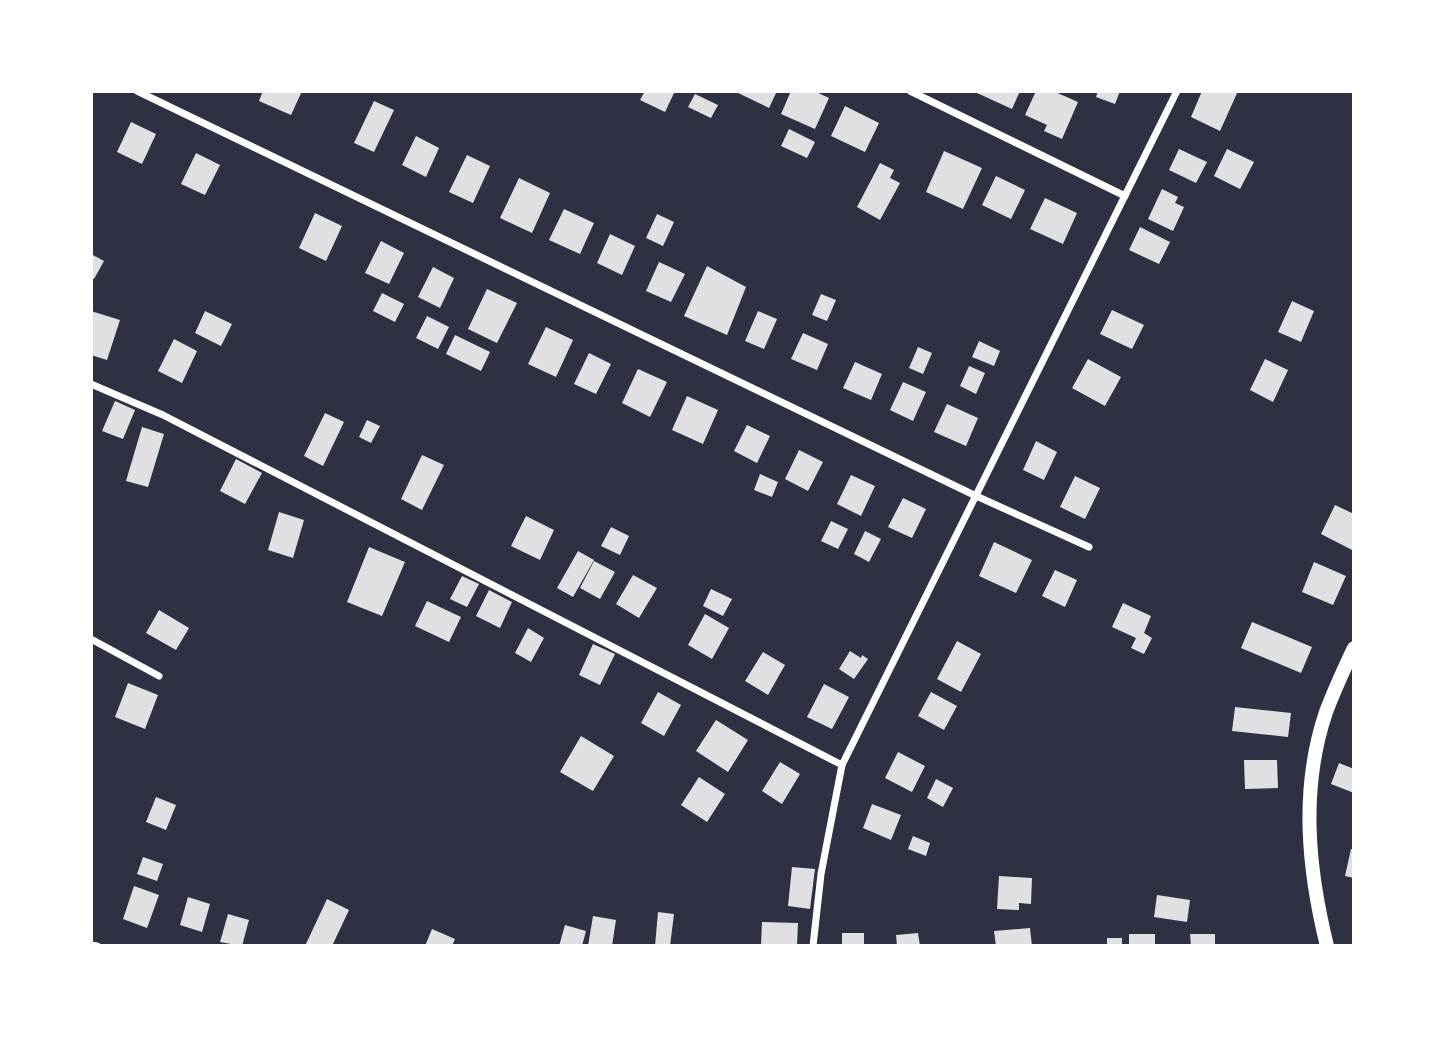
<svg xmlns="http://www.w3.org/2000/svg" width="1445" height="1037" font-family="Lato,sans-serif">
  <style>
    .building { fill: #e0e0e3 }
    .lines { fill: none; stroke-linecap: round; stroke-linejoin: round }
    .minor { stroke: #fff; stroke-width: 7 }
    .secondary { stroke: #fff; stroke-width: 14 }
  </style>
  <rect width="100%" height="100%" fill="#2d3142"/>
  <!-- building -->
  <g class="building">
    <polygon points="263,91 302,91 291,115 259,101"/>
    <polygon points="645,91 675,91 665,112 640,100"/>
    <polygon points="734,91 777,91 769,108"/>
    <polygon points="791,91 814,91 829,98 815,129 781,114"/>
    <polygon points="978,91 1020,91 1012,109 977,93"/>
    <polygon points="1036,91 1053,91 1078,102 1062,139 1044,131 1047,125 1025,115"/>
    <polygon points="1098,91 1120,91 1115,104 1096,97"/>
    <polygon points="1202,91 1238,91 1220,131 1191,117"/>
    <polygon points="695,94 718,105 711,118 688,107"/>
    <polygon points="374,101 394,110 374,152 354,143"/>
    <polygon points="845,106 879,123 865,152 831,136"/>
    <polygon points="131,122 156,134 142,164 117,152"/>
    <polygon points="789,129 815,142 807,158 781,146"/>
    <polygon points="416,136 439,148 426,177 402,165"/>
    <polygon points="1179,149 1207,162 1196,183 1169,170"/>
    <polygon points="1227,149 1254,162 1240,189 1214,176"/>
    <polygon points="944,151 982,168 963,209 926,192"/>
    <polygon points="196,153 220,165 205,195 181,184"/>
    <polygon points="467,155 490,166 473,203 449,192"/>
    <polygon points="880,163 894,170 890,178 900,183 880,220 857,207"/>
    <polygon points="996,176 1025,190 1011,219 982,205"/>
    <polygon points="519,178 550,193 532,233 500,218"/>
    <polygon points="1162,189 1178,197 1175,203 1184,207 1173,231 1148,219"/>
    <polygon points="1045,198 1077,213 1063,244 1030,229"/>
    <polygon points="564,209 594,223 580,254 549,240"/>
    <polygon points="315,213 342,226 326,261 299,248"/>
    <polygon points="657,214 674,222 663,246 646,238"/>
    <polygon points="1140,227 1170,242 1159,264 1129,250"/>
    <polygon points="610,234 635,246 622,275 597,263"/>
    <polygon points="381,241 404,253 389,284 365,273"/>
    <polygon points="91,254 104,261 94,279 91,277"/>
    <polygon points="659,262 685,274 671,302 646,291"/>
    <polygon points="707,266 746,287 727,335 684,316"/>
    <polygon points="433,267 454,278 440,308 418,297"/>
    <polygon points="487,289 517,303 497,343 468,329"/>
    <polygon points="382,293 404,304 395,322 373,311"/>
    <polygon points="821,294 836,300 827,321 812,315"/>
    <polygon points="1292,301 1314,311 1301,342 1278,332"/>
    <polygon points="1112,310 1144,325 1132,349 1100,334"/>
    <polygon points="91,311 120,320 107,360 91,355"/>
    <polygon points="205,311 232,324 221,346 195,333"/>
    <polygon points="758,311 777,319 764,349 745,341"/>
    <polygon points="427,316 449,327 438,349 416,338"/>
    <polygon points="546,327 573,340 556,377 528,364"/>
    <polygon points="803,333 828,344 817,370 791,359"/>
    <polygon points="455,335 490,352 481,371 446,354"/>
    <polygon points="174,339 197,351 182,383 158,371"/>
    <polygon points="979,341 1000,351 994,366 972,357"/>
    <polygon points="918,347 932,353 923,374 909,368"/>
    <polygon points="589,353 611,364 596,394 574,384"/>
    <polygon points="1088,359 1121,377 1105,406 1072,388"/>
    <polygon points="1265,359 1288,370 1273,402 1250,390"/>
    <polygon points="855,362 882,374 871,400 843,388"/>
    <polygon points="969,366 985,373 976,394 960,386"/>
    <polygon points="638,369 667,382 650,417 622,403"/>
    <polygon points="903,382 926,392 913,421 890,410"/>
    <polygon points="687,396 718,410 703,444 672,430"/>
    <polygon points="115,401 135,410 123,439 102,431"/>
    <polygon points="947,404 978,418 966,446 934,432"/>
    <polygon points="325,413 344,422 323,466 304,456"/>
    <polygon points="367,420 380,426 371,443 359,437"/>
    <polygon points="747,425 770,436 757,463 734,451"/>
    <polygon points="142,427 164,434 148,487 126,481"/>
    <polygon points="1036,441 1057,452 1044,480 1023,470"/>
    <polygon points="799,450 823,462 808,491 785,479"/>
    <polygon points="422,455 444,465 422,510 401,499"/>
    <polygon points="236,459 262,473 245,504 220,491"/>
    <polygon points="760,474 778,482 772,497 754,490"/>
    <polygon points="851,475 875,486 861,516 837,504"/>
    <polygon points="1075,476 1100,488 1085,519 1060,507"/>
    <polygon points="903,498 926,509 912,538 888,527"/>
    <polygon points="1335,505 1354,514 1354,551 1321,534"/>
    <polygon points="279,512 304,520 293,558 268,550"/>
    <polygon points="526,516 554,530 540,560 511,546"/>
    <polygon points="831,521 848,529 838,549 821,541"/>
    <polygon points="611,527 629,536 620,555 601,546"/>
    <polygon points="865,531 881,539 869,562 854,554"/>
    <polygon points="994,542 1032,560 1016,593 979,576"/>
    <polygon points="369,547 405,562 382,616 347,602"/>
    <polygon points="578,551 594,560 573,597 557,588"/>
    <polygon points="594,561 615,572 600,599 580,588"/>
    <polygon points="1314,562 1346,576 1333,605 1302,592"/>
    <polygon points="1055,570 1077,580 1065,607 1042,596"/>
    <polygon points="633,575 657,588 639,618 616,604"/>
    <polygon points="462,576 479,584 467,607 450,599"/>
    <polygon points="711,589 732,599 723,616 703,606"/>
    <polygon points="489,590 512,602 500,628 476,616"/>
    <polygon points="427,601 461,617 449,642 415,626"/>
    <polygon points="1123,603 1151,616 1144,633 1152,638 1144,654 1131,648 1136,638 1112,627"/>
    <polygon points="159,610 189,628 176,650 146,633"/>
    <polygon points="705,614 729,628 712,659 688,645"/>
    <polygon points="1252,622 1312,647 1301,673 1241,648"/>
    <polygon points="528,628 544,638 531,662 515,653"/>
    <polygon points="957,641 981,654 961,692 937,679"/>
    <polygon points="593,644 615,654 600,685 579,675"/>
    <polygon points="850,651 861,658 862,655 868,659 854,679 839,669"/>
    <polygon points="763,652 785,665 768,695 745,681"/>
    <polygon points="128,683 158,695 145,729 115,717"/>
    <polygon points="824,684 849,697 832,729 807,717"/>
    <polygon points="658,692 681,705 664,736 641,723"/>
    <polygon points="931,692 957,706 944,730 918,716"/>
    <polygon points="1235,707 1291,713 1288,737 1232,731"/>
    <polygon points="716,720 748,740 728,772 696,751"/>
    <polygon points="581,736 614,756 593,791 560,772"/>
    <polygon points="898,752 925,766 912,792 885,778"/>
    <polygon points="1244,760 1277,760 1278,788 1245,789"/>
    <polygon points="780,762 800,774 782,804 762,791"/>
    <polygon points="1339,763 1354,769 1354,793 1331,784"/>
    <polygon points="699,777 725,794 707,822 681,805"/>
    <polygon points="936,779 953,788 943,807 927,798"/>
    <polygon points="156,797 176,805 166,830 146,822"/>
    <polygon points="872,804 901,815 891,840 863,828"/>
    <polygon points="913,836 930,843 926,856 908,849"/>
    <polygon points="1351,849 1354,849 1354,878 1345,876"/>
    <polygon points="143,857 163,864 157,881 137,874"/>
    <polygon points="792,867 815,869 810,909 788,906"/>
    <polygon points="999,876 1032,878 1031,904 1019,903 1019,910 997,909"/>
    <polygon points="134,886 159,895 147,928 123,919"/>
    <polygon points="1157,895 1190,900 1187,922 1154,917"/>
    <polygon points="188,897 210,904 202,932 180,925"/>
    <polygon points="327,899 349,910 332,946 305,946"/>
    <polygon points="658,912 674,914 670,946 655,946"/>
    <polygon points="228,914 249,920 242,946 220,942"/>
    <polygon points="593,916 616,920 612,946 588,946"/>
    <polygon points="762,922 798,923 797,946 761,946"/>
    <polygon points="565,925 586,931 582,946 559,946"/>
    <polygon points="1030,928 1032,946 996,946 994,931"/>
    <polygon points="432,929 455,939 452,946 425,946"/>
    <rect x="842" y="933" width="22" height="13"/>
    <polygon points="918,933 920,946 897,946 896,935"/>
    <rect x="1129" y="934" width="26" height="12"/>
    <polygon points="1190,934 1215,934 1215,946 1191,946"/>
    <rect x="1107" y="938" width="15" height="8"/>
  </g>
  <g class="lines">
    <!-- minor -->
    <g class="minor">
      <polyline points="137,91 974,495 1089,547"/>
      <polyline points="910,91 1125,196"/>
      <polyline points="91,384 163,415 842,765"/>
      <polyline points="91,639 159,676"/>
      <polyline points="91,945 97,946"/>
      <polyline points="813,946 821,874 842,765 1177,91"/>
    </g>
    <!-- secondary -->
    <path class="secondary" d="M1327 946C1308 869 1300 789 1326 712 1334 691 1344 669 1354 648"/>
  </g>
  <!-- border -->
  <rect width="1445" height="1037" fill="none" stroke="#ffffff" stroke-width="186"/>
</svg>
